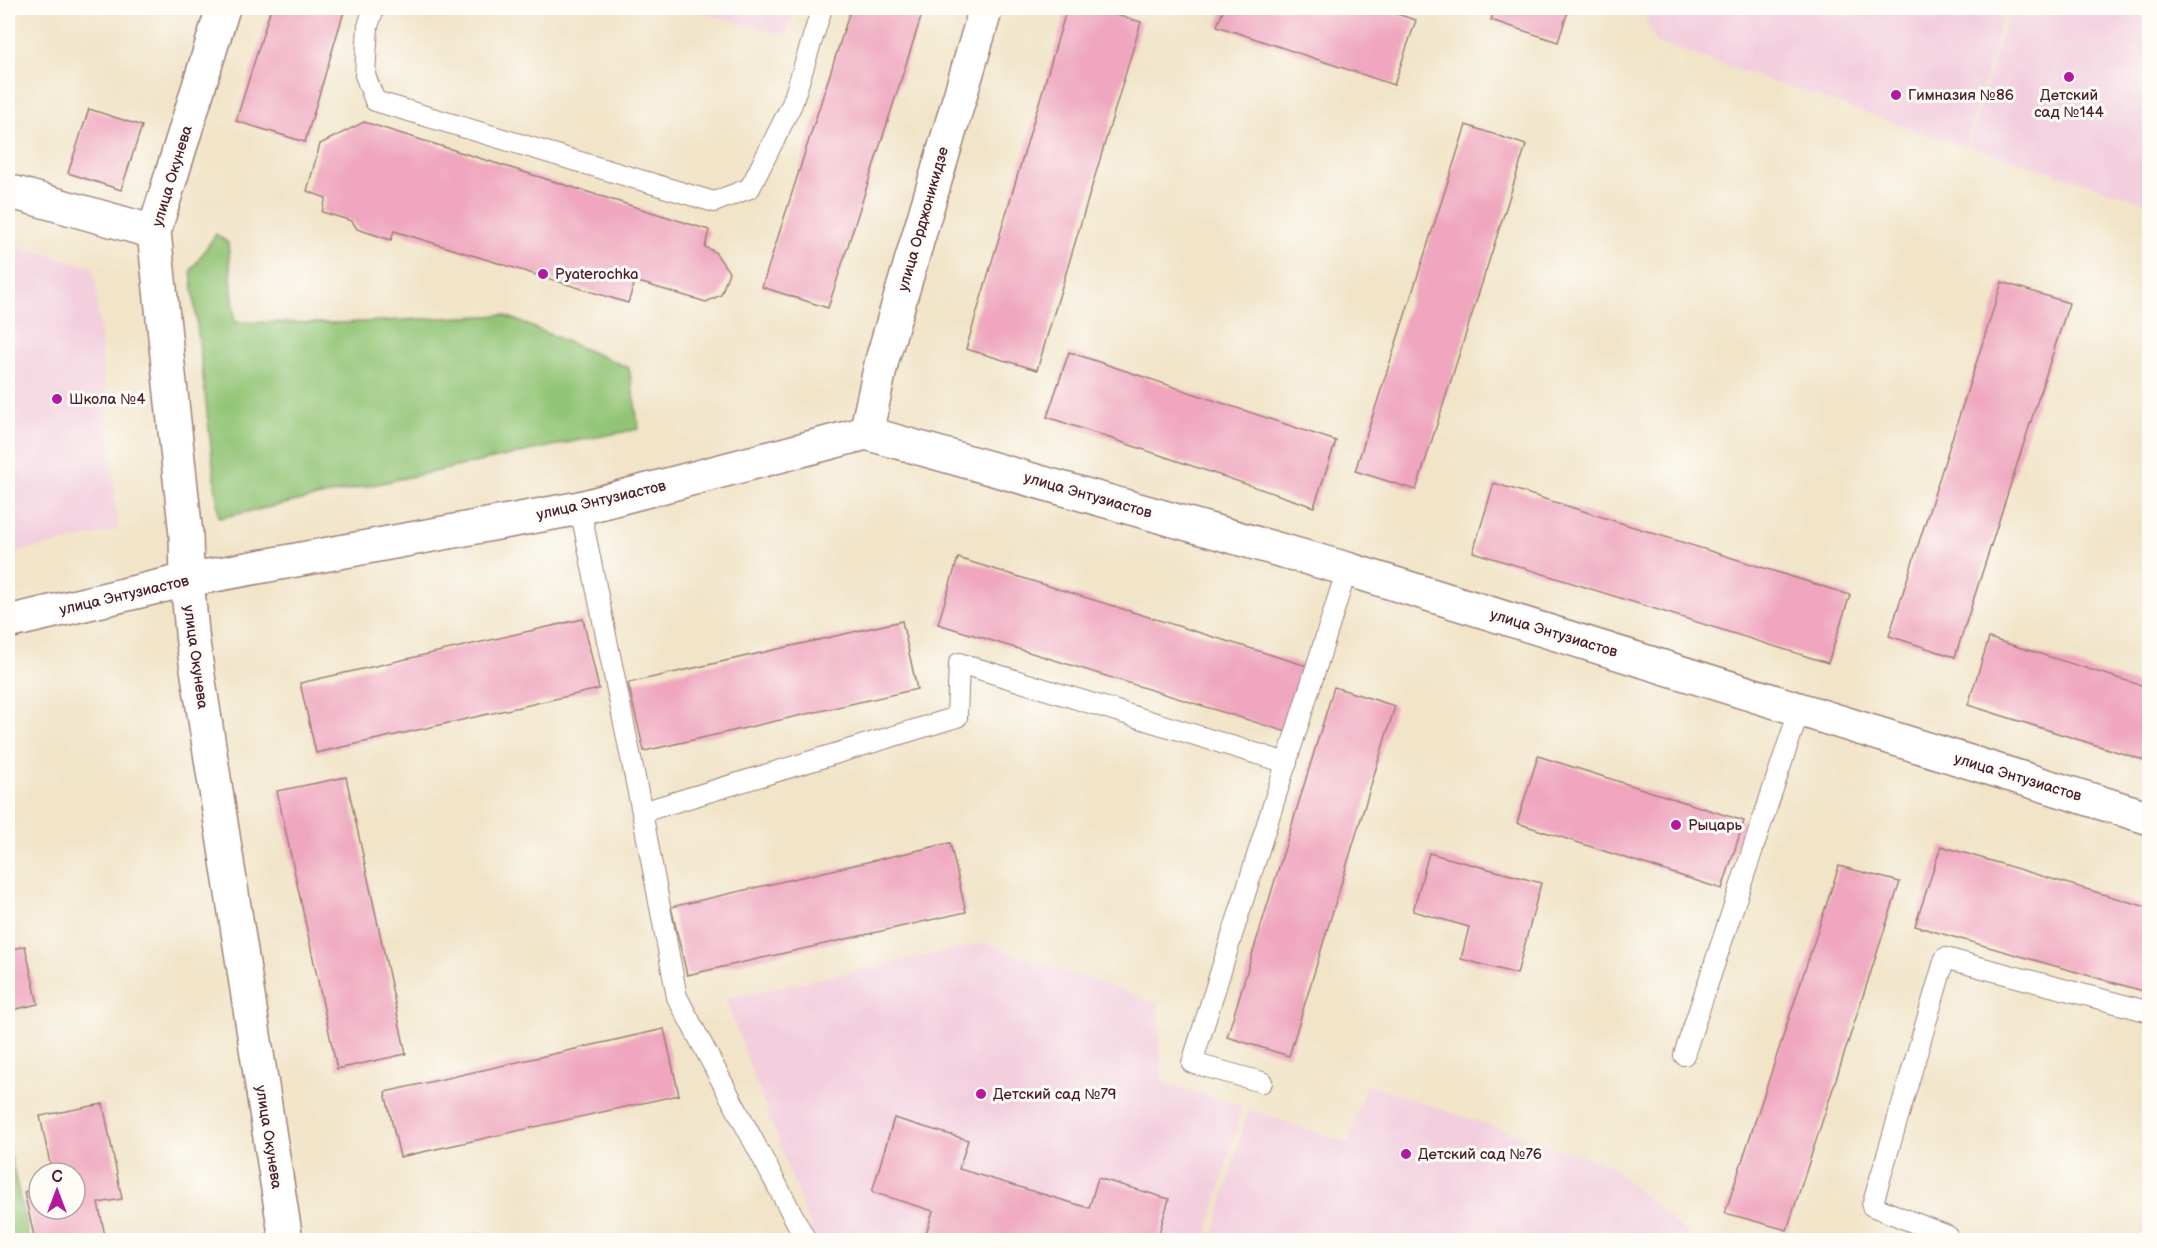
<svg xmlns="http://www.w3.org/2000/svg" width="2157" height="1248" font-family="'Balsamiq Sans',sans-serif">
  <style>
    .built { fill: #f3cfde }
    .green { fill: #92c475; stroke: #6e7250; stroke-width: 1.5 }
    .building { fill: #efa6be }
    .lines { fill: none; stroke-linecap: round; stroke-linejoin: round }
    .service-casing { stroke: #9e827a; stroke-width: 22 }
    .minor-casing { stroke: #9e827a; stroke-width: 36 }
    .tertiary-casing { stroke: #9e827a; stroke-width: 36 }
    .service { stroke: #fff; stroke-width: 20 }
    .minor { stroke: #fff; stroke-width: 33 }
    .tertiary { stroke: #fff; stroke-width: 33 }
    .poi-dot { fill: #b5179e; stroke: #fdfcf7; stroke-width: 2 }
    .labels { text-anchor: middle; stroke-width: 6; stroke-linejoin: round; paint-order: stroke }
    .poi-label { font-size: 15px; fill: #4a1f2b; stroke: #fdfcf7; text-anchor: start }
    .street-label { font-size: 15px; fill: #4a1f2b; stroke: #fdfcf7 }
  </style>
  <rect width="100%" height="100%" fill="#fdfcf7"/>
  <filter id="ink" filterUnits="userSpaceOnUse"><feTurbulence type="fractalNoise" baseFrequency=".0167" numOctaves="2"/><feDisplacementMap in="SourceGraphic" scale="12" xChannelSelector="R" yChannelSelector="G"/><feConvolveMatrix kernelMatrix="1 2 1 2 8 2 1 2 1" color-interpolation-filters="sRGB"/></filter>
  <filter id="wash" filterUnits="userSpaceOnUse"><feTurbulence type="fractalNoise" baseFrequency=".008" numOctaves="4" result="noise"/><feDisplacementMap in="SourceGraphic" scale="24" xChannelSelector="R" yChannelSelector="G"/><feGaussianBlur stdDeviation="1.35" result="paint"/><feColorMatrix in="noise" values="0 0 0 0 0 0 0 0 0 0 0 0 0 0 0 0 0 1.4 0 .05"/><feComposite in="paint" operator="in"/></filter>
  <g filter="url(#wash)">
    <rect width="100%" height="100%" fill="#f1e4c8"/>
    <!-- built -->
    <g class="built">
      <polygon points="686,8 795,8 786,36"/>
      <polygon points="1650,8 2005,8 1965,147 1656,42 1646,21"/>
      <polygon points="2009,8 2149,8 2149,203 1969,146"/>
      <polygon points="8,243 94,268 118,530 8,554"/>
      <polygon points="984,943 1158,1003 1162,1082 1242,1106 1206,1240 815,1240 725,999"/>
      <polygon points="1366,1084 1609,1165 1694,1240 1212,1240 1248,1109 1348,1143"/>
    </g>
    <!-- green -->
    <g class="green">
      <polygon points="216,234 228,243 235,322 341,323 504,315 629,368 639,429 576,441 219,518 191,271"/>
      <polygon points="8,1144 29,1240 8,1240"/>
    </g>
    <g id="blocks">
      <!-- building -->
      <g class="building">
        <polygon points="271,8 345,8 305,142 236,121"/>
        <polygon points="851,8 924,8 828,308 762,287"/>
        <polygon points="1067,8 1091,8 1141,22 1037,370 966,349"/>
        <polygon points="1224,8 1377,8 1416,20 1394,85 1217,26"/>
        <polygon points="1495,8 1569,8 1558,42 1491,20"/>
        <polygon points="89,109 142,126 121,190 68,173"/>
        <polygon points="364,122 709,230 705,247 715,252 729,272 721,295 706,302 635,281 628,303 394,231 391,240 357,229 352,221 322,212 326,198 307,191 320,144"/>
        <polygon points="1466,125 1526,145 1416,490 1355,471"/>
        <polygon points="2002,282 2069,303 1955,657 1889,636"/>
        <polygon points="1069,352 1336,441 1314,507 1047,417"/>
        <polygon points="1494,483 1850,595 1828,663 1473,552"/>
        <polygon points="958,558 1307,666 1287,732 938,624"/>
        <polygon points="583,619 599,689 316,753 300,683"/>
        <polygon points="902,621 917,689 644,751 628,683"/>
        <polygon points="1989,638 2150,688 2150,762 1968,705"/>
        <polygon points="1334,687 1395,706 1289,1056 1227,1037"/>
        <polygon points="1538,756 1744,821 1722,889 1517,823"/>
        <polygon points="346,777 406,1054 337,1069 277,791"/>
        <polygon points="950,843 966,912 687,975 671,907"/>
        <polygon points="1941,846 2150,908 2150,993 1915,926"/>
        <polygon points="1429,853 1541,883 1517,974 1461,959 1469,927 1413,911"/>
        <polygon points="1839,866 1900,882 1787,1230 1725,1213"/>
        <polygon points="25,946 38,1004 8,1011 8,950"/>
        <polygon points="664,1029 679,1095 400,1157 385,1092"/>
        <polygon points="103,1104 122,1199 98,1203 106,1240 35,1240 24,1192 39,1189 39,1209 75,1209 75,1173 52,1173 40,1116"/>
        <polygon points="894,1118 968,1140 959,1169 1089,1208 1098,1178 1169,1199 1157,1240 924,1240 933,1211 872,1192"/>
        <polygon points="478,1231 480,1240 439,1240"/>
      </g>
    </g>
  </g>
  <g filter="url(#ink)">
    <use href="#blocks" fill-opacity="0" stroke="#9e827a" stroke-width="1.5"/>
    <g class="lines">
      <!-- service casing -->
      <g class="service-casing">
        <g id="service">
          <polyline points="374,8 368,26 365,75 375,101 714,202 750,188 792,104 822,8"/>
          <polyline points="580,508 642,812 677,997 806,1240"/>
          <polyline points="642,812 957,717 959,663 1287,763"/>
          <polyline points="1684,1055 1800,708"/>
          <polyline points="1262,1082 1192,1063 1347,569"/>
          <polyline points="1946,1240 1948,1236 1872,1206 1945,958 2150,1012"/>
        </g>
      </g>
      <!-- minor casing -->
      <g class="minor-casing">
        <g id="minor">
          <polyline points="223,8 154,232 186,535 187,580 193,643 286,1240"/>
          <polyline points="8,191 154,232"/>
        </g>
      </g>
      <!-- tertiary casing -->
      <g class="tertiary-casing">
        <g id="tertiary">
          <polyline points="866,433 882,360 986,8"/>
          <polyline points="8,622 187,580 580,508 866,433 1347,569 2150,818"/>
        </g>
      </g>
      <!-- service -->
      <use href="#service" class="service"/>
      <!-- minor -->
      <use href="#minor" class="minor"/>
      <!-- tertiary -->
      <use href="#tertiary" class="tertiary"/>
    </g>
  </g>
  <!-- markers -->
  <g class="poi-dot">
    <circle cx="2069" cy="77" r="6"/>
    <circle cx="1896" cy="95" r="6"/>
    <circle cx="543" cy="274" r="6"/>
    <circle cx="57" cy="399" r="6"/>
    <circle cx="1676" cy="825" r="6"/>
    <circle cx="981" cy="1094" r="6"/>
    <circle cx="1406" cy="1154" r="6"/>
  </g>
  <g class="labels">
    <!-- poi labels -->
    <g class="poi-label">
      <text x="1908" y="100">Гимназия №86</text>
      <text x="2069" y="100" text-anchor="middle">Детский<tspan x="2069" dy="17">сад №144</tspan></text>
      <text x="555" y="279">Pyaterochka</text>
      <text x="69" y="404">Школа №4</text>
      <text x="1688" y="830">Рыцарь</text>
      <text x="993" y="1099">Детский сад №79</text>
      <text x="1418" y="1159">Детский сад №76</text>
    </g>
    <!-- street labels -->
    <g class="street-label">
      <text transform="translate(172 176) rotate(-73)" y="5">улица Окунева</text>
      <text transform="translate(923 219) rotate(-74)" y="5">улица Орджоникидзе</text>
      <text transform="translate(1088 495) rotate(16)" y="5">улица Энтузиастов</text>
      <text transform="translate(601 500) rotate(-13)" y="5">улица Энтузиастов</text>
      <text transform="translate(124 595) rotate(-13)" y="5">улица Энтузиастов</text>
      <text transform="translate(1554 633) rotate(17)" y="5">улица Энтузиастов</text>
      <text transform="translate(196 657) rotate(82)" y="5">улица Окунева</text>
      <text transform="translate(2018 777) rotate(17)" y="5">улица Энтузиастов</text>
      <text transform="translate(269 1137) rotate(81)" y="5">улица Окунева</text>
    </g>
  </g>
  <!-- margin -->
  <rect width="2157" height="1248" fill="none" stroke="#fdfcf7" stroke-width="30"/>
  <!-- north arrow -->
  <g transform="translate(57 1191)"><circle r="28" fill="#fdfcf7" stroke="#b5a4a5" stroke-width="1.5"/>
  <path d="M0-4.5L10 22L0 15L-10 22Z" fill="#b5179e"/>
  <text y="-9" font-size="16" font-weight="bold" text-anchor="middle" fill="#4a1f2b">С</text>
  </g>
</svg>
